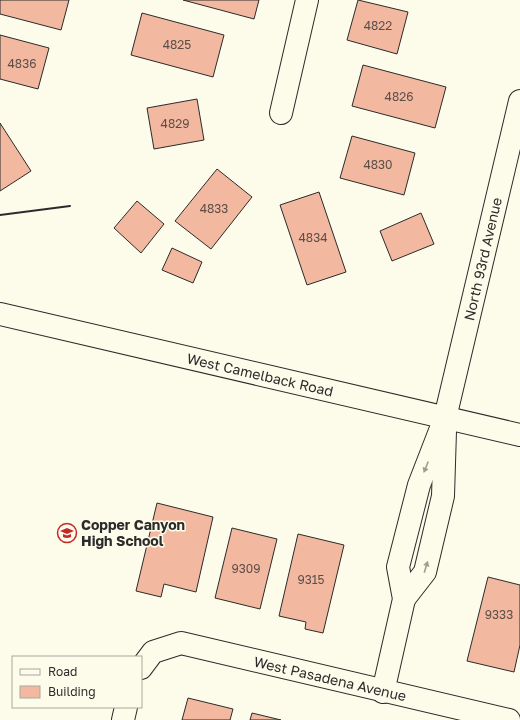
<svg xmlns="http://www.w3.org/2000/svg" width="520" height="720" font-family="'Golos Text',sans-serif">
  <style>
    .building { fill: #f2b8a0; stroke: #2b2b2b }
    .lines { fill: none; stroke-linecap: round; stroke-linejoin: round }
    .street-casing { stroke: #2b2b2b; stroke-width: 24 }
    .primary-casing { stroke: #2b2b2b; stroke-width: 24 }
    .street { stroke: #fdfbea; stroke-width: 22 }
    .primary { stroke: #fdfbea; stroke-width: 22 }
    .wall { stroke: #2b2b2b; stroke-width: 2 }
    .oneway { fill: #9e9d94 }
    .labels { text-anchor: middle; stroke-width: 3; stroke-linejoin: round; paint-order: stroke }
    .number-label { font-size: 12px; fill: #5d4e48 }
    .street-label { font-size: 14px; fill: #2b2b2b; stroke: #fdfbea }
    .poi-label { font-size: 14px; font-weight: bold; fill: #2b2b2b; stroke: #fdfbea; text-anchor: start }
  </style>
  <rect width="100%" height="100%" fill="#fdfbea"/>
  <!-- building -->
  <g class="building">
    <polygon points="0,0 69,0 61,30 0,14"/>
    <polygon points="183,0 259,0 254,19"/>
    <polygon points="358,0 408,12 397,54 347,40"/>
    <polygon points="142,13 224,35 213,77 131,55"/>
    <polygon points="0,35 49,48 38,89 0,79"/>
    <polygon points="363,65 446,87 435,128 352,106"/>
    <polygon points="197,99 204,140 154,149 147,108"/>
    <polygon points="0,123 31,171 0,191"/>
    <polygon points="352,136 415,153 404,195 340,178"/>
    <polygon points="217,169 252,197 211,249 175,221"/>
    <polygon points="319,192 346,272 307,285 280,205"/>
    <polygon points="137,201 164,224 141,253 114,228"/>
    <polygon points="421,213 434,244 392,261 380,231"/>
    <polygon points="172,248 202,262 193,283 162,270"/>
    <polygon points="157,503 213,517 196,592 164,584 161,597 136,591"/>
    <polygon points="232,528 277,539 260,609 215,598"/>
    <polygon points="298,534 344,545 323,633 305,629 306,622 279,616"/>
    <polygon points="488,577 520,585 520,645 514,672 467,661"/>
    <polygon points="188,698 233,709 230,720 182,720"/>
    <polygon points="252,713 281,720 250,720"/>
  </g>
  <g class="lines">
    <!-- street casing -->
    <g class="street-casing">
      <g id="street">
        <polyline points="281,113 307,0"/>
        <polyline points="404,599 425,572 443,496 445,431"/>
        <polyline points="141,668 153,652 181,643 509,720"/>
        <polyline points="383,692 404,599 398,567 419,485 445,418 520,101"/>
        <polyline points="123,720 126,707"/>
      </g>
    </g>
    <!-- primary casing -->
    <g class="primary-casing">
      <polyline id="primary" points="0,314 520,435"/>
    </g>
    <!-- street -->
    <use href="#street" class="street"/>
    <!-- primary -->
    <use href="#primary" class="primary"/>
    <!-- wall -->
    <polyline class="wall" points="0,215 70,206"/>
  </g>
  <!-- one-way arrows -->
  <defs><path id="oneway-solid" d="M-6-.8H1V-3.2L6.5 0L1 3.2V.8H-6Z"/></defs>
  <g class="oneway">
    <use href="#oneway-solid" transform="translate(426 467) rotate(112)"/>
    <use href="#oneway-solid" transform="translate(426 567) rotate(-73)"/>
  </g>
  <!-- icons -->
  <defs>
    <g id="school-ring" transform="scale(1)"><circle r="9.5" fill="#fdfbea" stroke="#c62828" stroke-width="1.5"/><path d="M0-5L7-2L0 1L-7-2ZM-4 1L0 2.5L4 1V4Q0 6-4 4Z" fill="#c62828"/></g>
  </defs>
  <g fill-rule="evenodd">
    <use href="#school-ring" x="67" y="533"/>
  </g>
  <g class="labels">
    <!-- number labels -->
    <g class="number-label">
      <text x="378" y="30">4822</text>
      <text x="177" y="49">4825</text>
      <text x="22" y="68">4836</text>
      <text x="399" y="101">4826</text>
      <text x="175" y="128">4829</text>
      <text x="378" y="169">4830</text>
      <text x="214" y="213">4833</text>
      <text x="313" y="242">4834</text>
      <text x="246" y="573">9309</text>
      <text x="311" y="584">9315</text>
      <text x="499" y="619">9333</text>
    </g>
    <!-- street labels -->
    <g class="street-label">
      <text transform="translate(483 259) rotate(-77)" y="5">North 93rd Avenue</text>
      <text transform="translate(260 375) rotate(13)" y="5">West Camelback Road</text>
      <text transform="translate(330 679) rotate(13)" y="5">West Pasadena Avenue</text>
    </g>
    <!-- poi labels -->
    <g class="poi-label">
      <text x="81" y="530">Copper Canyon<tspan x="81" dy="16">High School</tspan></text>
    </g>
  </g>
  <!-- legend -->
  <rect x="12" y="656" width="130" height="52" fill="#fdfbea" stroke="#a9a89e"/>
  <rect x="20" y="669" width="20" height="6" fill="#fdfbea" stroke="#a9a89e"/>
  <text x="48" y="676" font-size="12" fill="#2b2b2b">Road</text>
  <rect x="20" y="686" width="20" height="12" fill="#f2b8a0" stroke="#a9a89e"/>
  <text x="48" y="696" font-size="12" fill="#2b2b2b">Building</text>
</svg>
